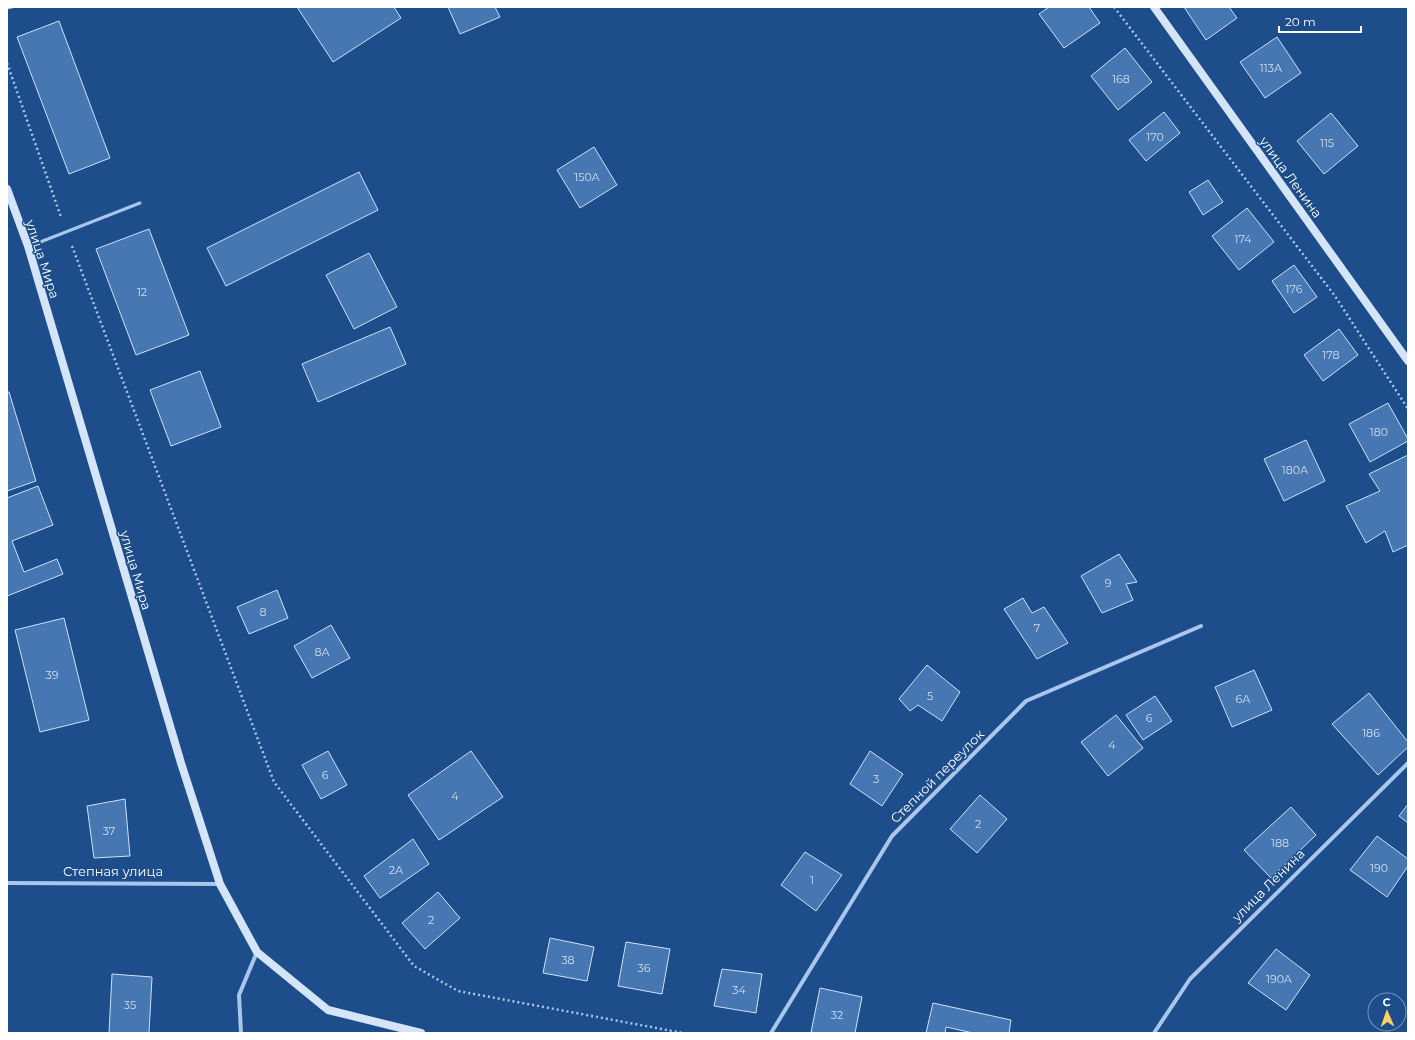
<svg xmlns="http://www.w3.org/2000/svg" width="1415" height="1040" font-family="Montserrat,sans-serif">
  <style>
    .building { fill: #4677b3; stroke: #cee1f9 }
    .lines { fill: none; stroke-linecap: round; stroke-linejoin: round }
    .path { stroke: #a9c7ec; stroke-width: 2.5; stroke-dasharray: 2 3; stroke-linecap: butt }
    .lane { stroke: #a9c7ec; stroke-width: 3 }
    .street { stroke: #a9c7ec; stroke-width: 4 }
    .secondary { stroke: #d5e5f9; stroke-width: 8 }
    .labels { text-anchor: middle; stroke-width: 3; stroke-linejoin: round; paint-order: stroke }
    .number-label { font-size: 11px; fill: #d1ddec }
    .street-label { font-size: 13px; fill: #fff; stroke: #1d4d8b }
  </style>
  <rect width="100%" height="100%" fill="#1d4d8b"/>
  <!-- building -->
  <g class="building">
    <polygon points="297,7 394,7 401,18 333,62"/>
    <polygon points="448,7 495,7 500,17 460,34"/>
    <polygon points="1049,7 1089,7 1100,23 1064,48 1039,14"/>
    <polygon points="1184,7 1229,7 1237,18 1206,40"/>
    <polygon points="59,21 110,158 69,174 17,37"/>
    <polygon points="1277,37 1301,73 1265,98 1240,62"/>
    <polygon points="1125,48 1152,82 1118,110 1091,76"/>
    <polygon points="1164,112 1180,133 1146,161 1129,140"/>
    <polygon points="1331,113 1358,146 1324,174 1297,141"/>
    <polygon points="594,147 617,185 580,208 557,170"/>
    <polygon points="359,172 378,210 226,286 207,248"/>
    <polygon points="1208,180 1223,202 1203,215 1189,192"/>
    <polygon points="1247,208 1274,242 1239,270 1212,236"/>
    <polygon points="149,229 189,335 136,355 96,249"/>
    <polygon points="369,253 397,307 354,329 326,275"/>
    <polygon points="1294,265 1317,297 1294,313 1272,281"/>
    <polygon points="390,327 406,364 318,402 302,364"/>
    <polygon points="1339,329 1358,355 1323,381 1304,355"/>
    <polygon points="200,371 221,427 171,446 150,390"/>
    <polygon points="7,392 9,392 36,481 7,491"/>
    <polygon points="1388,403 1408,439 1408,441 1370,462 1349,424"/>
    <polygon points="1306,440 1325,481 1284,501 1264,459"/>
    <polygon points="1408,455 1408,545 1393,552 1385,531 1366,543 1346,506 1380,491 1369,474"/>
    <polygon points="38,486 53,525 12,541 24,572 57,559 63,574 7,596 7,498"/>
    <polygon points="1119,554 1137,582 1126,584 1133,600 1102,613 1081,576"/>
    <polygon points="277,590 288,618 249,634 237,607"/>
    <polygon points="1023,598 1032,613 1044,607 1068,643 1037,659 1004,609"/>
    <polygon points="64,618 89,720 40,732 15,630"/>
    <polygon points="331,625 350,658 312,678 294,646"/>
    <polygon points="927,665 960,692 942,721 918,705 910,711 899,699"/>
    <polygon points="1254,670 1272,710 1232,727 1215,687"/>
    <polygon points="1369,693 1408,742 1408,747 1378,775 1332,724"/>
    <polygon points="1155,696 1172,721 1143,740 1126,715"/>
    <polygon points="1116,715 1143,748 1108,776 1081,742"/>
    <polygon points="328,751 347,785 321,799 302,765"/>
    <polygon points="471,751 503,797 439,840 408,795"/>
    <polygon points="870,751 903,774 882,806 850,784"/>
    <polygon points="980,795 1007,819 977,853 950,829"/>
    <polygon points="125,799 130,856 94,858 87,806"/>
    <polygon points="1408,804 1408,823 1399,816"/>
    <polygon points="1291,807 1316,835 1271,878 1244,850"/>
    <polygon points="1377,836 1408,859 1408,866 1387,897 1350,870"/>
    <polygon points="413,839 429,864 380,898 364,876"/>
    <polygon points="805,852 842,875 816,911 781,885"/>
    <polygon points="438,892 460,918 425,949 402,923"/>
    <polygon points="550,938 594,947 587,981 543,973"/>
    <polygon points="626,942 670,949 662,994 618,986"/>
    <polygon points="1276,949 1310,975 1286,1010 1248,983"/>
    <polygon points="722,969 762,974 756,1013 714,1006"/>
    <polygon points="112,974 152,977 149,1033 109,1033"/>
    <polygon points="820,988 862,997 855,1033 817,1033 811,1032"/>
    <polygon points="933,1003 1011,1020 1009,1033 973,1033 946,1027 945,1033 926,1033"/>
  </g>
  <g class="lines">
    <!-- path -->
    <g class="path">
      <polyline points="1114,7 1335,296 1408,409"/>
      <polyline points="7,63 61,217"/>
      <polyline points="72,246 274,782 414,966 458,991 683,1033"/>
    </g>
    <!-- lane -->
    <g class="lane">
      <polyline points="7,8 12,7"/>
      <polyline points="30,246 140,203"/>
    </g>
    <!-- street -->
    <g class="street">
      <polyline points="7,883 220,884"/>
      <polyline points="241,1033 239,995 257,952"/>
      <polyline points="771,1033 892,836 1026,701 1201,626"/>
      <polyline points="1154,1033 1190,979 1408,763"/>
    </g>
    <!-- secondary -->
    <g class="secondary">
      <polyline points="1154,7 1408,361"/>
      <polyline points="7,189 28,246 181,763 220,884 257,952 328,1010 421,1033"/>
    </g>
  </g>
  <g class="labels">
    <!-- number labels -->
    <g class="number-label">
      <text x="1271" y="72">113А</text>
      <text x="1121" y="83">168</text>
      <text x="1155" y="141">170</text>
      <text x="1327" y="147">115</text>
      <text x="587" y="181">150А</text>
      <text x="1243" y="243">174</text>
      <text x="1294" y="293">176</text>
      <text x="142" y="296">12</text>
      <text x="1331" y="359">178</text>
      <text x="1379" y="436">180</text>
      <text x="1295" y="474">180А</text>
      <text x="1108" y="587">9</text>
      <text x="263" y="616">8</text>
      <text x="1037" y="632">7</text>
      <text x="322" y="656">8А</text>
      <text x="52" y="679">39</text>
      <text x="930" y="700">5</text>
      <text x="1243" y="703">6А</text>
      <text x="1149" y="722">6</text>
      <text x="1371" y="737">186</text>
      <text x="1112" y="749">4</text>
      <text x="325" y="779">6</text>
      <text x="876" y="783">3</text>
      <text x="455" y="800">4</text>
      <text x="978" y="828">2</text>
      <text x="109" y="835">37</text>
      <text x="1280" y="847">188</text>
      <text x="1379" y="872">190</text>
      <text x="396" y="874">2А</text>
      <text x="812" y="884">1</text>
      <text x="431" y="924">2</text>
      <text x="568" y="964">38</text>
      <text x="644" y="972">36</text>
      <text x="1279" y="983">190А</text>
      <text x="739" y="994">34</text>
      <text x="130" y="1009">35</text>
      <text x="837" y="1019">32</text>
    </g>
    <!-- street labels -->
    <g class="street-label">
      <text transform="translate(1291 177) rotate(54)" y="5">улица Ленина</text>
      <text transform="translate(43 259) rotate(72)" y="5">улица Мира</text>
      <text transform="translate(136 570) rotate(74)" y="5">улица Мира</text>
      <text transform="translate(937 776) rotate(-45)" y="5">Степной переулок</text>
      <text x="113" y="876">Степная улица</text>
      <text transform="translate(1268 885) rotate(-45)" y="5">улица Ленина</text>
    </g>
  </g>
  <!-- border -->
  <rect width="1415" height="1040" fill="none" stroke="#ffffff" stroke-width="16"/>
  <!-- north arrow -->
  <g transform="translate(1387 1012) rotate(358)"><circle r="19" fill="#1d4d8b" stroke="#7794b9"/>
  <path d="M0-3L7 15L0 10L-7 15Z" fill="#fcd168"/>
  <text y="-6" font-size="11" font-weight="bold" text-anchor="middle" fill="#ffffff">С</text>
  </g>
  <!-- scale -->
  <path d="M1279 26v6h82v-6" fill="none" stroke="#ffffff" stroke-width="2"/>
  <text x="1285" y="26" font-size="12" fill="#ffffff" stroke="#1d4d8b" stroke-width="3" paint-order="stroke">20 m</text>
</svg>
